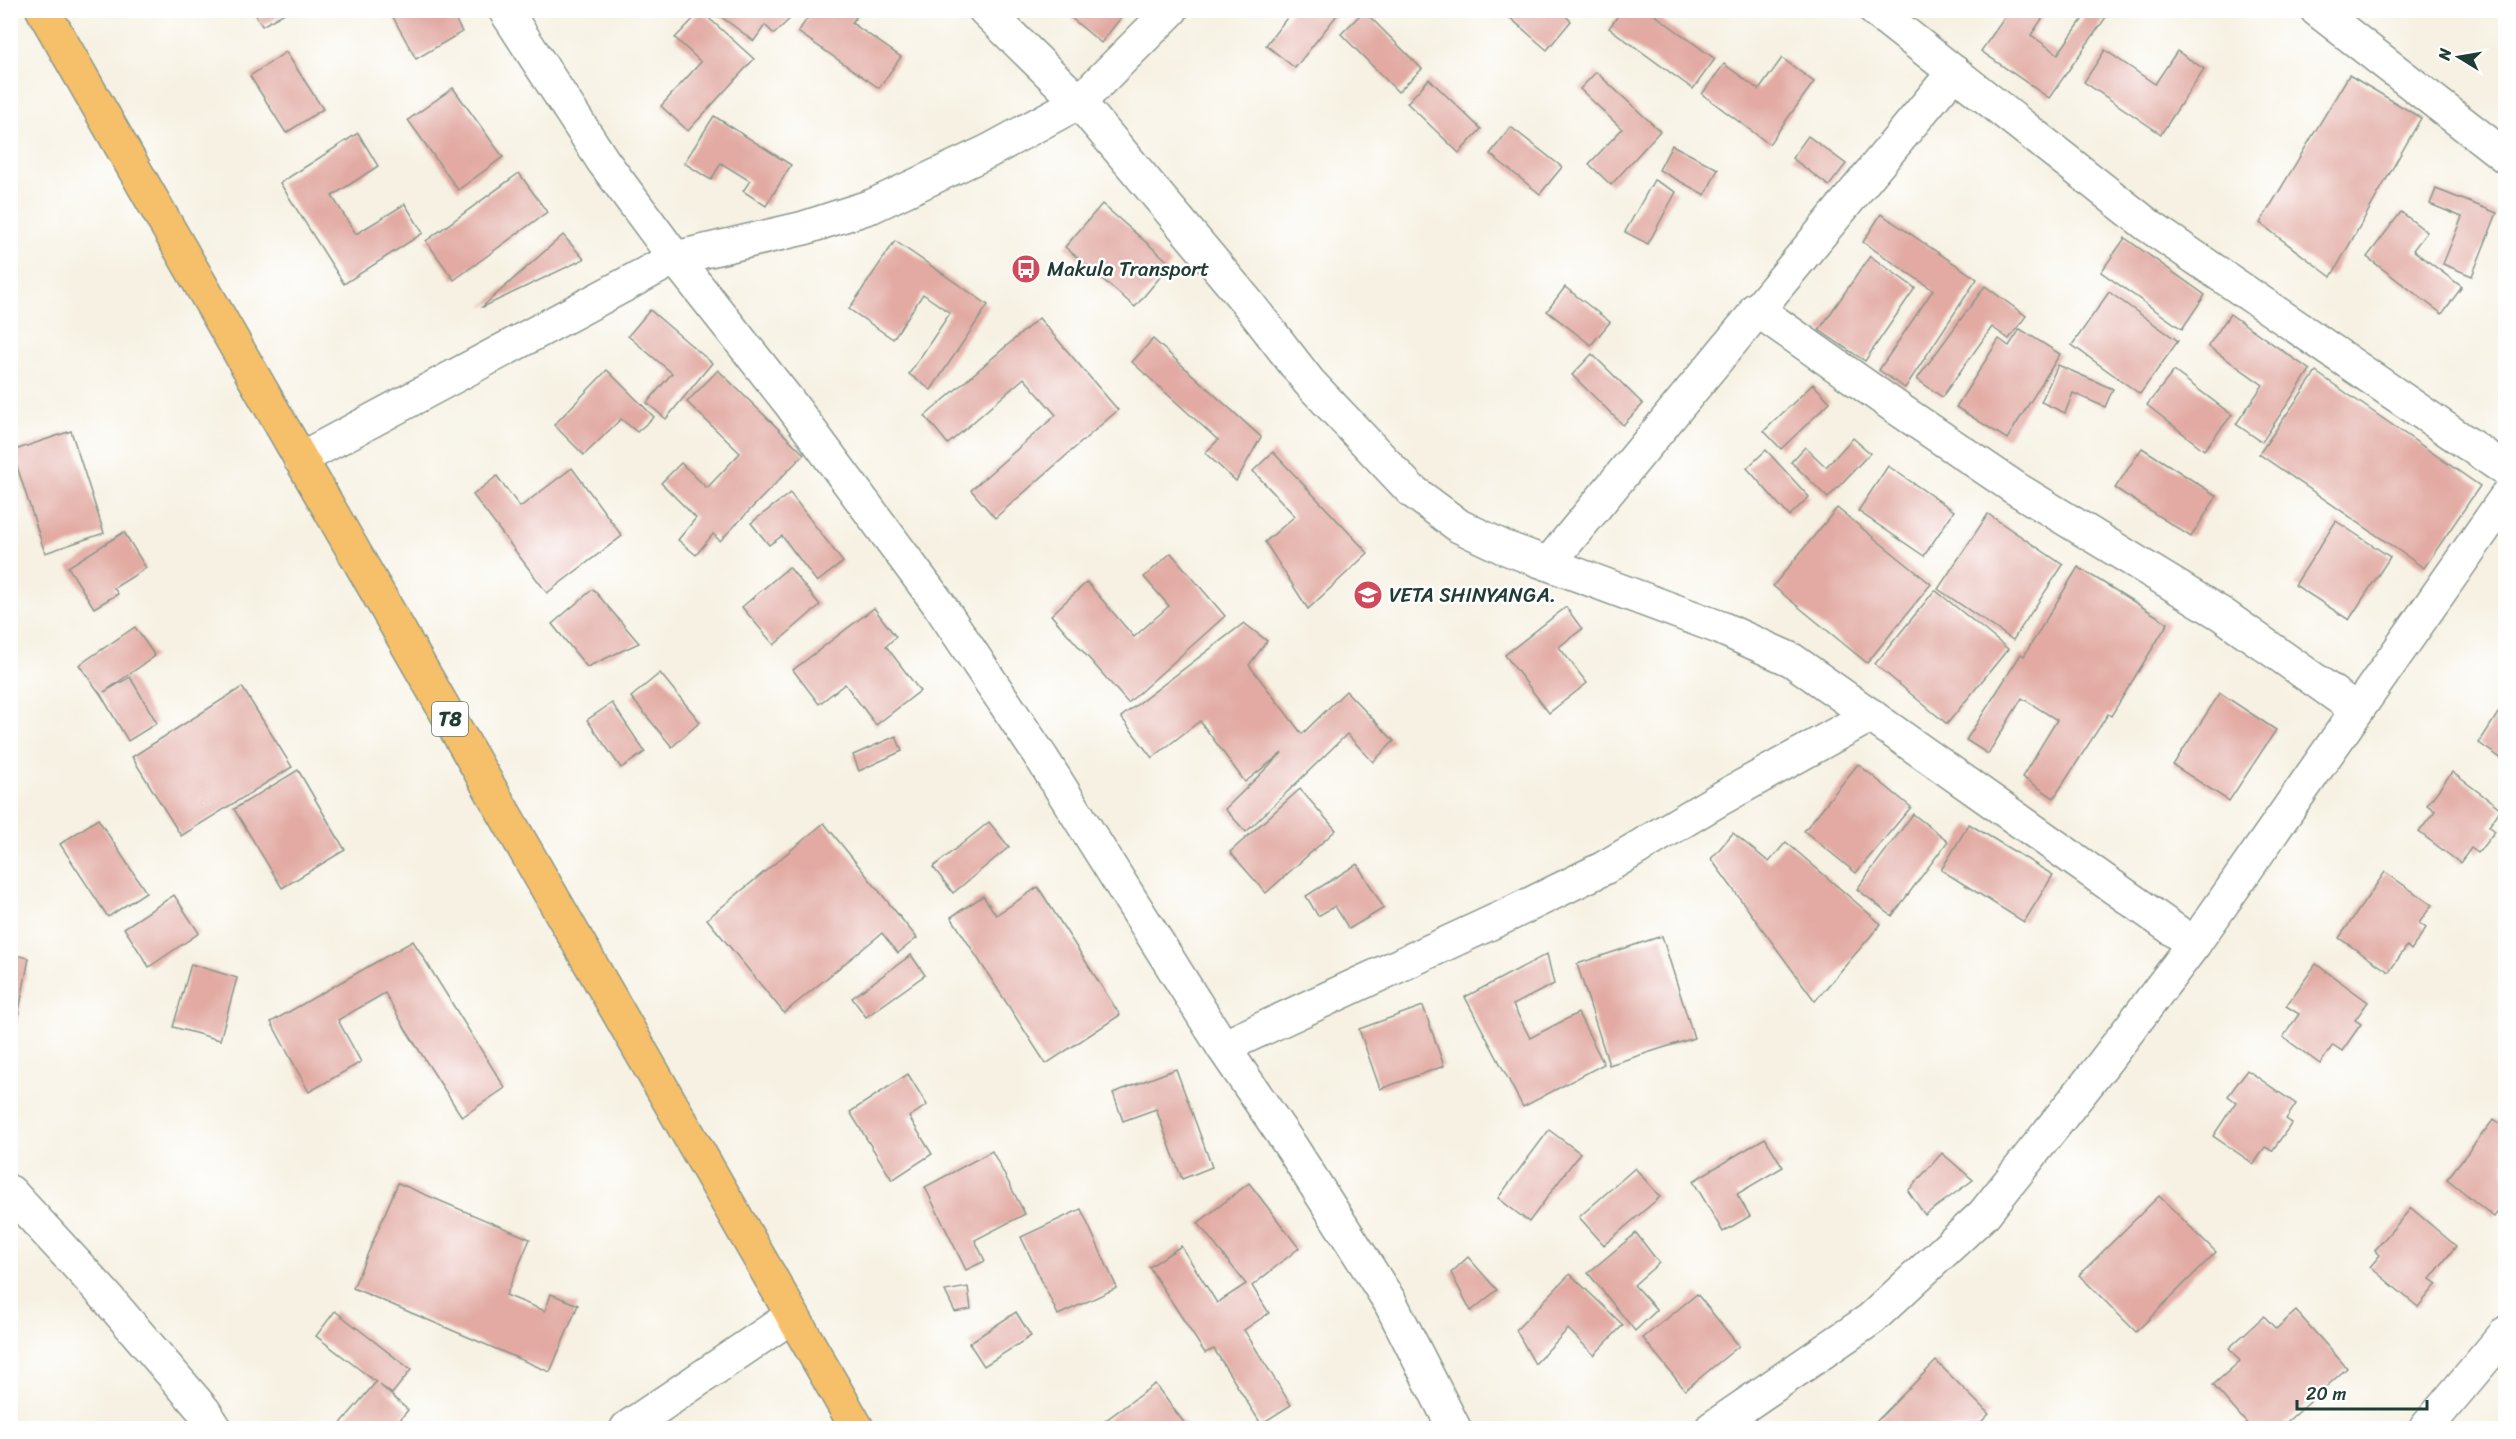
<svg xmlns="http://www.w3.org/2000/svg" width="2516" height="1439" font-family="Sriracha,sans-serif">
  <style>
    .building { fill: #e2aaa3 }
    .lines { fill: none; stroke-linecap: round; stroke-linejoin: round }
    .minor-casing { stroke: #8a978b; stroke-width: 36 }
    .trunk-casing { stroke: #8a978b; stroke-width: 36 }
    .minor { stroke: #fff; stroke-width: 33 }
    .trunk { stroke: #f6c06b; stroke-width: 33 }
    .labels { text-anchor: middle; stroke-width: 5; stroke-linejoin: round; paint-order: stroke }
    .shield { fill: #fff; stroke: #627771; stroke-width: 1.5 }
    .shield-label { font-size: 20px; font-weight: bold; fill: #1f3d34 }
    .poi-label { font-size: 21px; fill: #1f3d34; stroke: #fff; text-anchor: start }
  </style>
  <rect width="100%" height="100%" fill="#fff"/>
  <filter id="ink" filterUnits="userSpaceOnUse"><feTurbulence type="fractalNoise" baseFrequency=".0167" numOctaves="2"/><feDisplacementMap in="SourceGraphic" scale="12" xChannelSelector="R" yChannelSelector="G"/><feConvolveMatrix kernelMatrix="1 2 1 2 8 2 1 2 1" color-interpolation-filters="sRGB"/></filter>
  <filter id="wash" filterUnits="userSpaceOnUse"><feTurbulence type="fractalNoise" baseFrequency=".008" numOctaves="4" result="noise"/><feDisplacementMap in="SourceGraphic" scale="24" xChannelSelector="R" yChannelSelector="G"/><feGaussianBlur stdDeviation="1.35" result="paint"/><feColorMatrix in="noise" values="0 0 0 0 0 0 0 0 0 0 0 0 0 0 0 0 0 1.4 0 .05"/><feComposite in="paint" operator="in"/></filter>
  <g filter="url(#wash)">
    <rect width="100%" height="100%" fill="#f6f1e2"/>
    <g id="blocks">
      <!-- building -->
      <g class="building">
        <polygon points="253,10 290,10 262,26"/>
        <polygon points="389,10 450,10 462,32 416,59"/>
        <polygon points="712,10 799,10 774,34 765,25 754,41"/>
        <polygon points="813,10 861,10 852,23 901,57 879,88 798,32"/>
        <polygon points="1062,10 1127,10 1101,43"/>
        <polygon points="1293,10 1341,10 1295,68 1266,45"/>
        <polygon points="1501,10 1559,10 1571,21 1547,50"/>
        <polygon points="1622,10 1648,10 1715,59 1693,89 1609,28"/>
        <polygon points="2010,10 2048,10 2031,35 2058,54 2089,10 2111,10 2049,98 1981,51"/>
        <polygon points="701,11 754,59 688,131 661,106 701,62 675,38"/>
        <polygon points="1364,11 1422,69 1398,92 1341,34"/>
        <polygon points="2105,50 2155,84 2177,51 2204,69 2161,134 2084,82"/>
        <polygon points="286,52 323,109 286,133 250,76"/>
        <polygon points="1782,58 1814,82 1769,144 1702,94 1724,64 1759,90"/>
        <polygon points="1596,72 1660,131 1611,185 1589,164 1622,129 1580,89"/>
        <polygon points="2349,75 2421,118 2331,277 2260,223"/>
        <polygon points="1429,79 1481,129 1459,153 1407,103"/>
        <polygon points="453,88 503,157 458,190 408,120"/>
        <polygon points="714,116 791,165 766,206 743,191 750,181 721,163 711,180 684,163"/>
        <polygon points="1511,127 1562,167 1540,194 1490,154"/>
        <polygon points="358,133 378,166 332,196 356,234 405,204 423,233 344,284 280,183"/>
        <polygon points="1808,136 1846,164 1829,186 1792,158"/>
        <polygon points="1672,145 1718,169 1705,195 1659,170"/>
        <polygon points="519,173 547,212 454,280 426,241"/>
        <polygon points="1654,180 1676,192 1648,244 1625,232"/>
        <polygon points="2436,189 2497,213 2472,276 2443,264 2462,217 2430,204"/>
        <polygon points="1102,204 1171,264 1135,307 1065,247"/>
        <polygon points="2401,212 2427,232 2413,250 2462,287 2442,314 2367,257"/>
        <polygon points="1881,214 1977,279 1905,388 1879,370 1933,290 1863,242"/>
        <polygon points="563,235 584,259 483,307 482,307"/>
        <polygon points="2125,238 2205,295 2182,329 2101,272"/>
        <polygon points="895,241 988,305 931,390 909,374 950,313 923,294 893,339 849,309"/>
        <polygon points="1870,256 1915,288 1865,361 1819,330"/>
        <polygon points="1985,286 2026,316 2009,339 1992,327 1942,397 1917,379"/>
        <polygon points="1565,287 1610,322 1591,345 1547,311"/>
        <polygon points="2109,292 2178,341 2140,394 2072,345"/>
        <polygon points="650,310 712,363 666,419 647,403 672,373 628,336"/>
        <polygon points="2230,314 2310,370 2262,442 2236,424 2263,385 2208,346"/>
        <polygon points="1039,318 1118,410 995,518 971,490 1056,415 1024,378 948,444 925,416"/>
        <polygon points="2020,329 2060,354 2007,439 1956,407 1999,339 2009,346"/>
        <polygon points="1153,339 1261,437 1236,481 1205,453 1218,440 1132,362"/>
        <polygon points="1592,354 1643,404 1623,425 1572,375"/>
        <polygon points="2058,365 2113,389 2105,407 2073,393 2065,413 2041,402"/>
        <polygon points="607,370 654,417 637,432 621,419 584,455 554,425"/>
        <polygon points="718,370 804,454 720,541 713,534 696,555 678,540 696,518 661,483 681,463 707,488 740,453 687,402"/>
        <polygon points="2174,371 2232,415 2204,450 2147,405"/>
        <polygon points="2316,372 2480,486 2424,568 2259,454"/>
        <polygon points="1813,384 1830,402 1781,449 1764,431"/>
        <polygon points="71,431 104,533 45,553 12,451"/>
        <polygon points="1853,438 1870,453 1828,498 1791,462 1805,447 1826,467"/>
        <polygon points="2142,448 2217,496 2191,537 2115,488"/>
        <polygon points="1766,450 1809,497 1789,516 1747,468"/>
        <polygon points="1273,452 1368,553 1308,609 1265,542 1295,516 1253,471"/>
        <polygon points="1888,466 1954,511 1924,556 1858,511"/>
        <polygon points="572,468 622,536 547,593 473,495 497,476 520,507"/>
        <polygon points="790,493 843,562 817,582 782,536 769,545 751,523"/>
        <polygon points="1837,508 1931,584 1867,663 1773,586"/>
        <polygon points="1988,514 2063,565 2013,640 1938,589"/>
        <polygon points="2336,521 2390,557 2349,620 2295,585"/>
        <polygon points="124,532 146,568 114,588 118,594 94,608 68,567"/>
        <polygon points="1171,553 1225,616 1128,703 1051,615 1087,582 1134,637 1169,606 1144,577"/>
        <polygon points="789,567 820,605 774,645 742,607"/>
        <polygon points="2078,567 2168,623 2111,716 2108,714 2054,798 2022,777 2057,720 2022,698 1988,754 1966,740 2021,654 2024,656"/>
        <polygon points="593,589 639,643 587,667 552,624"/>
        <polygon points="1935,590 2008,649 1947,724 1875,664"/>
        <polygon points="1566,607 1582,629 1559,647 1587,683 1549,713 1505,655"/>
        <polygon points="874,608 896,637 886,646 920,691 876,725 845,684 819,704 793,670"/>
        <polygon points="1244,623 1267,641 1249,665 1302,734 1346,691 1394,741 1373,762 1347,734 1246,832 1225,809 1282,753 1245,782 1200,721 1152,758 1121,717"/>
        <polygon points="135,627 155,656 104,692 130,677 157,723 128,741 101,695 79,665"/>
        <polygon points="660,673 700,722 672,747 631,697"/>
        <polygon points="242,687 292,767 181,836 132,757"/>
        <polygon points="2220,693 2276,730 2229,801 2173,765"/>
        <polygon points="2505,702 2505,761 2479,743"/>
        <polygon points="612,703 645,752 621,768 587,720"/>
        <polygon points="896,736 902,751 859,771 853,755"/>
        <polygon points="1858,764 1911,807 1856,873 1804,831"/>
        <polygon points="298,770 345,850 282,888 234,809"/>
        <polygon points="2452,772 2501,809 2489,826 2495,831 2478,853 2471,848 2460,863 2419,832 2435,811 2427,805"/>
        <polygon points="1300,789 1336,830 1266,893 1230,852"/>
        <polygon points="1913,814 1948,841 1892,916 1857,889"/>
        <polygon points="98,819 146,892 108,917 60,844"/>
        <polygon points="989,822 1009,847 953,893 933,867"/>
        <polygon points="824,823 917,938 898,953 882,933 784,1013 707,919"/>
        <polygon points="1969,824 2053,875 2024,922 1941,870"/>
        <polygon points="1733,833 1769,862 1786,842 1881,924 1815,1001 1711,859"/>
        <polygon points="1357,864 1384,908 1349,929 1335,906 1318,916 1306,896"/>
        <polygon points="2385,872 2432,905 2419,923 2426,928 2411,950 2407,946 2389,972 2339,938"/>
        <polygon points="1038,887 1120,1015 1046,1064 951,917 983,896 996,915"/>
        <polygon points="174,895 199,933 149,967 124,928"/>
        <polygon points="1662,936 1694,1038 1609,1065 1577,964"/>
        <polygon points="413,941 505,1088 462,1117 406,1030 385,993 338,1020 361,1062 309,1092 271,1022"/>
        <polygon points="10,954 29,958 17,1022 10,1021"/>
        <polygon points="1547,954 1554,984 1513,1005 1530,1038 1578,1013 1604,1064 1523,1107 1465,997"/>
        <polygon points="911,955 925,975 866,1017 852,998"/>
        <polygon points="191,964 237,978 220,1040 173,1027"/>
        <polygon points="2316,964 2368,1002 2355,1020 2361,1024 2342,1051 2333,1045 2320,1064 2283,1037 2299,1014 2286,1006"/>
        <polygon points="1423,1006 1444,1066 1380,1089 1359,1029"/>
        <polygon points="1176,1069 1212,1167 1182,1179 1156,1109 1123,1121 1113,1093"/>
        <polygon points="2247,1070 2296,1104 2286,1119 2292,1123 2272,1151 2265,1147 2254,1164 2213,1136 2236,1102 2228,1096"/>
        <polygon points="908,1074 927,1105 909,1117 932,1154 892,1180 850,1112"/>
        <polygon points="2494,1119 2505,1127 2505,1202 2494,1217 2447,1179"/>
        <polygon points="1549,1130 1580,1153 1529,1222 1498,1198"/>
        <polygon points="1765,1138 1783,1167 1737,1194 1750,1216 1723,1232 1693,1181"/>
        <polygon points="992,1151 1025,1214 975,1240 985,1261 966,1270 925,1187"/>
        <polygon points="1942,1153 1973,1180 1925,1215 1908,1191"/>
        <polygon points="1635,1168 1660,1197 1604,1245 1579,1217"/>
        <polygon points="398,1183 530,1239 506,1295 545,1311 551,1294 578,1305 550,1372 353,1288"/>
        <polygon points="1249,1183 1299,1248 1252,1286 1269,1313 1244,1330 1291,1405 1261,1424 1214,1349 1205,1353 1149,1267 1181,1246 1217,1303 1246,1284 1198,1223"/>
        <polygon points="2159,1196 2216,1252 2136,1332 2079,1275"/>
        <polygon points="2411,1208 2456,1246 2430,1279 2437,1284 2418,1307 2370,1267 2380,1255 2375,1250"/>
        <polygon points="1081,1209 1117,1288 1058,1315 1021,1237"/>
        <polygon points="1636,1233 1659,1263 1634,1285 1657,1310 1635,1331 1588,1273"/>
        <polygon points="1468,1257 1497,1290 1471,1311 1451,1273"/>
        <polygon points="1570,1274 1623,1325 1594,1355 1568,1329 1535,1364 1516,1330"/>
        <polygon points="968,1287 971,1309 955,1312 945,1291"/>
        <polygon points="1697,1294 1739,1346 1685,1390 1643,1338"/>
        <polygon points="335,1311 411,1370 392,1394 380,1385 408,1410 393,1428 337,1428 376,1382 316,1336"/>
        <polygon points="2296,1311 2347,1368 2280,1428 2251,1428 2213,1385 2240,1361 2229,1348 2264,1316 2276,1329"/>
        <polygon points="1016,1312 1031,1336 984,1366 969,1343"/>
        <polygon points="1936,1361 1989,1414 1975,1428 1870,1428"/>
        <polygon points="1155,1384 1188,1428 1106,1428 1102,1423"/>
      </g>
    </g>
  </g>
  <g filter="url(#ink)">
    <use href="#blocks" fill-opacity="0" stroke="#8a978b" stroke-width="1.5"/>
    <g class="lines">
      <!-- minor casing -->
      <g class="minor-casing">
        <g id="minor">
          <polyline points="505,10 603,161 675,258 789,402 938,603 1043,760 1223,1047 1292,1148 1390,1302 1454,1428"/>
          <polyline points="985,10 1079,102 1247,302 1309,382 1411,490 1459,526 1503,547 1721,628 1792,660 2194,944"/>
          <polyline points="1875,10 2149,226 2506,470"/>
          <polyline points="2317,10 2506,157"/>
          <polyline points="1756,309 1894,406 2015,488 2223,615 2357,710"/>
          <polyline points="300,459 675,258 804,228 872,206 989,151 1079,102 1171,10"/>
          <polyline points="1549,563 1954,72"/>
          <polyline points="1223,1047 1510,914 1604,868 1718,800 1871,715"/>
          <polyline points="10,1192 103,1293 204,1411 215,1428"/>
          <polyline points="627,1428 792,1316"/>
          <polyline points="1712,1428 1871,1319 1984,1214 2103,1064 2194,944 2506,497"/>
          <polyline points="2426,1428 2506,1333"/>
        </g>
      </g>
      <!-- trunk casing -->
      <g class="trunk-casing">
        <polyline id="trunk" points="43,10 857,1428"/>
      </g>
      <!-- minor -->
      <use href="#minor" class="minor"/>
      <!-- trunk -->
      <use href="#trunk" class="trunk"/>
    </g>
  </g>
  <!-- icons -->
  <defs>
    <g id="bus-disc" transform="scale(1.5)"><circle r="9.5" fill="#d1495b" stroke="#fff"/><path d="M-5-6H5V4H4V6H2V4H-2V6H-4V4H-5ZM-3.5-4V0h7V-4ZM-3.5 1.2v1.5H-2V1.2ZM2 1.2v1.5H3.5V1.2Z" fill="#fff"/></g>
    <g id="university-disc" transform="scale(1.5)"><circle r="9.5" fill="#d1495b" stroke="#fff"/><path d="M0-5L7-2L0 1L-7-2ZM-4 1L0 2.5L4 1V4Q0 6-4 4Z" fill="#fff"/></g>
  </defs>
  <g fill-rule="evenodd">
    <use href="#bus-disc" x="1026" y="269"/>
    <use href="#university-disc" x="1368" y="595"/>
  </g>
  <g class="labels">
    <!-- shield labels -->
    <rect class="shield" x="432" y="702" width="36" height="34" rx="4.5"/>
    <g class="shield-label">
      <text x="450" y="726">T8</text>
    </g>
    <!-- poi labels -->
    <g class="poi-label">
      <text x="1047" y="276">Makula Transport</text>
      <text x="1389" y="602">VETA SHINYANGA.</text>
    </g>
  </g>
  <!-- margin -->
  <rect width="2516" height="1439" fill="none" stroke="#fff" stroke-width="36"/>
  <!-- north arrow -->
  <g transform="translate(2459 57) rotate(281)" stroke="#ffffff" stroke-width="4.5" paint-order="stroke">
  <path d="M0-4.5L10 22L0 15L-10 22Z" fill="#1f3d34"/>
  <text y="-9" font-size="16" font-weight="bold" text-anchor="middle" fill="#1f3d34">N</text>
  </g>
  <!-- scale -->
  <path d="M2297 1400v9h130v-9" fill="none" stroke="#1f3d34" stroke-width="3"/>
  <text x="2306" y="1400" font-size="18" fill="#1f3d34" stroke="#ffffff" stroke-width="4.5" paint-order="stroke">20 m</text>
</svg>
